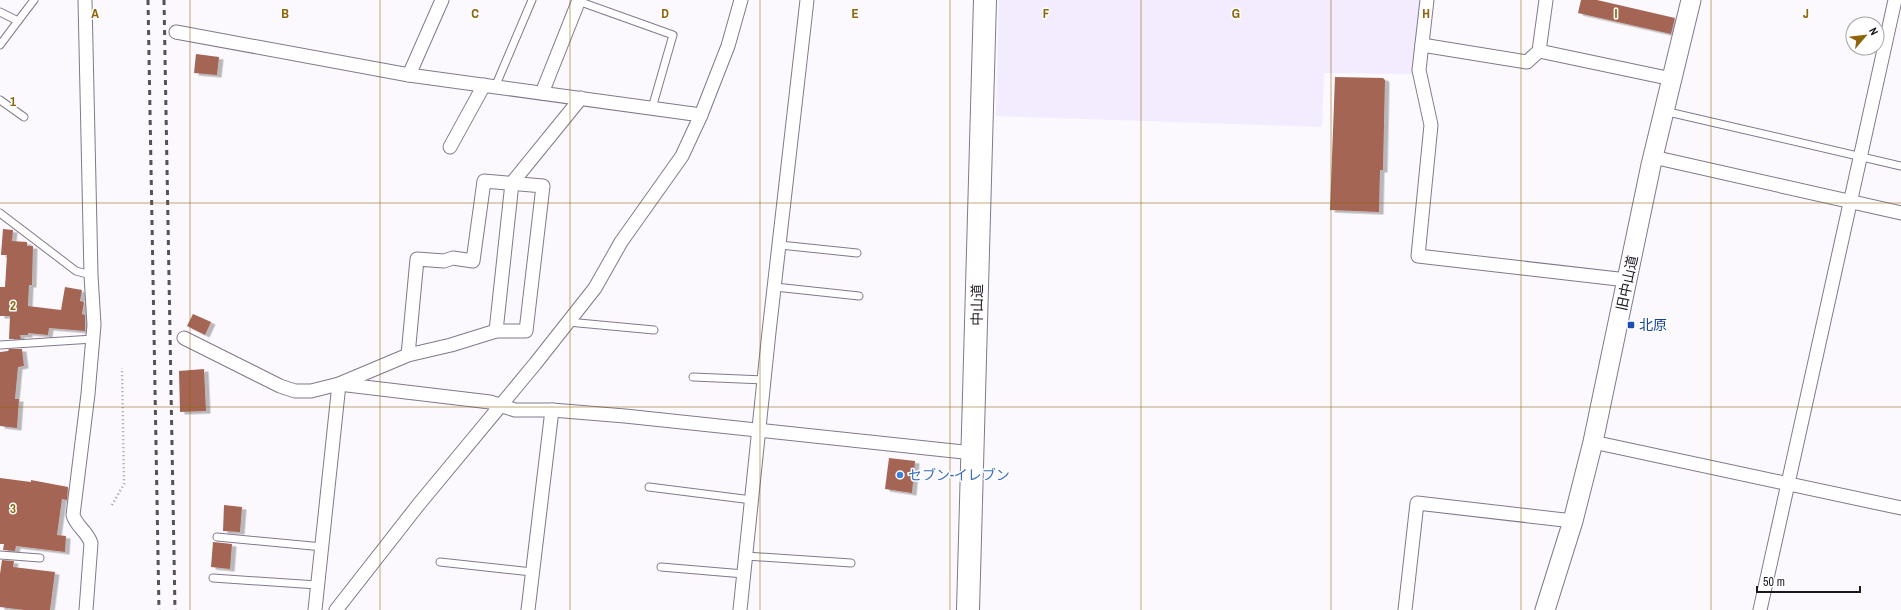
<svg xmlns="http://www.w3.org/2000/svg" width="1901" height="610" font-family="'Archivo Narrow','Noto Sans JP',sans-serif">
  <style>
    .built { fill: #f3ebfe }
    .building { fill: #a56555; filter: url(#shadow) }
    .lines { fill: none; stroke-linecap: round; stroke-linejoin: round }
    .lane-casing { stroke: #82788d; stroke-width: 9 }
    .street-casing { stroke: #82788d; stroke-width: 15 }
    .secondary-casing { stroke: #82788d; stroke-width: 21 }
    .highway-casing { stroke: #82788d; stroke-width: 24 }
    .path { stroke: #a09da3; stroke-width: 2.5; stroke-dasharray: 1 3; stroke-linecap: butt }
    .lane { stroke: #fff; stroke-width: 7 }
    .street { stroke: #fff; stroke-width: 13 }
    .secondary { stroke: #fff; stroke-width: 19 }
    .highway { stroke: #fff; stroke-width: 22 }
    .rail { stroke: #545158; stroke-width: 3; stroke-dasharray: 5 5; stroke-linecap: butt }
    .grid { fill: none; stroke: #8e650a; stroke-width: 1; stroke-opacity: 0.55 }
    .transit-dot { fill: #1a4fb4; stroke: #fff; stroke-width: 1.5 }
    .shop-dot { fill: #3f7fe0; stroke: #fff; stroke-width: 1.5 }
    .labels { text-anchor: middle; stroke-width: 3; stroke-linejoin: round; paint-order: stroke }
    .street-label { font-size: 14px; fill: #1c1821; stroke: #fff }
    .transit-label { font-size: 14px; fill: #164399; stroke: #fff; text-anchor: start }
    .shop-label { font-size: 14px; fill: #366cbe; stroke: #fff; text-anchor: start }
    .grid-label { font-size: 13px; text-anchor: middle; font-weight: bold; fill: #8e650a; stroke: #fff; stroke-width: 3; stroke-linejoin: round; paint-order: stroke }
  </style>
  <defs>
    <filter id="shadow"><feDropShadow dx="4.5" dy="2.5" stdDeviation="0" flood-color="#0004"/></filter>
  </defs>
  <rect width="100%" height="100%" fill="#fbf9fd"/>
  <!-- built -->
  <polygon class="built" points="999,0 1422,0 1412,74 1324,73 1322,127 996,116"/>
  <!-- building -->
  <g class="building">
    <polygon points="1581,0 1597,0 1675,18 1671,34 1578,13"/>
    <polygon points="196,54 219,57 217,75 194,73"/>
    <polygon points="1335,77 1383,78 1385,80 1383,170 1380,170 1379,212 1330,210"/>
    <polygon points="3,229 13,230 12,241 27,242 27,246 33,246 32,285 29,285 28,306 61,310 65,287 82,290 80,301 84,302 82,314 85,315 85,331 49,328 48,335 28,333 28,335 20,335 21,339 9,339 10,316 0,316 0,287 5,287 7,255 1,255"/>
    <polygon points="193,314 211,322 205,335 187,326"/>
    <polygon points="9,349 22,349 24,366 18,367 15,399 19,399 17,428 0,426 0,352 8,351"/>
    <polygon points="204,369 206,411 180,412 179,371"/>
    <polygon points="889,458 915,461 912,493 885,489"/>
    <polygon points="0,478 31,482 31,480 68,487 67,500 62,499 57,535 66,536 65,552 16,546 15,551 3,550 4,544 0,544"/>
    <polygon points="224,505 242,507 240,532 223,531"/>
    <polygon points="213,542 232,544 230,569 211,567"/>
    <polygon points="2,560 14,561 13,567 55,572 50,610 24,610 0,607 0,574"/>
  </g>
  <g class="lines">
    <!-- lane casing -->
    <g class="lane-casing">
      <g id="lane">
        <polyline points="578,1 673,35 652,108"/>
        <polyline points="0,12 18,21 34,0"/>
        <polyline points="0,45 18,21"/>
        <polyline points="495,87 532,0"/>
        <polyline points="0,100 24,117"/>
        <polyline points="1664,111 1901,166"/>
        <polyline points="0,213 76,271 91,275"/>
        <polyline points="780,245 857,253"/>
        <polyline points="775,287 859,296"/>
        <polyline points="568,322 654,330"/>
        <polyline points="0,345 93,339"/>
        <polyline points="693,377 765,380"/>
        <polyline points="649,487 752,500"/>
        <polyline points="217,537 323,547"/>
        <polyline points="0,555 40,558"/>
        <polyline points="746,556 851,563"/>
        <polyline points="440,562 532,572"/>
        <polyline points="661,567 744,574"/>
        <polyline points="213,578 317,585"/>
      </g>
    </g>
    <!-- street casing -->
    <g class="street-casing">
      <g id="street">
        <path d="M85 0 91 275 94 325 88 394 73 515C76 526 87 531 91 543L86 610"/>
        <polyline points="1427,0 1419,70 1431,125 1418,256 1627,280"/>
        <polyline points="176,32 409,75 701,115"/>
        <polyline points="1422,45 1527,62 1539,51 1546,0"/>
        <polyline points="1539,51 1672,79"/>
        <polyline points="409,75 442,0"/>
        <polyline points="542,93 579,0"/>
        <polyline points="450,147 484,85"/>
        <polyline points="1653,157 1901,213"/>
        <polyline points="496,331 512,183 581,98"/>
        <polyline points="184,338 280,386 295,391 311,391 339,384 490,402 515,410 552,410 625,416 973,453"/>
        <polyline points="1593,442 1901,508"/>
        <polyline points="315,610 339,384 408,355 451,345 496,331 526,331 543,186 484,181 473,261 453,258 444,261 417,259 408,355"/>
        <polyline points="336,610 419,504 535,364 595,288 621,242 682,156 701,115 728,46 741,0"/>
        <polyline points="528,610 552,410"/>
        <polyline points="740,610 769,332 807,0"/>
        <polyline points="1405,610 1417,503 1573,521"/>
        <polyline points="1760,610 1895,0"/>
      </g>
    </g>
    <!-- secondary casing -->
    <g class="secondary-casing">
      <polyline id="secondary" points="1545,610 1573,521 1593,442 1651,165 1691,0"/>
    </g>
    <!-- highway casing -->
    <g class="highway-casing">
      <polyline id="highway" points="968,610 985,0"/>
    </g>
    <!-- path -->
    <polyline class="path" points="112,505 124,484 122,368"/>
    <!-- lane -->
    <use href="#lane" class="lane"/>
    <!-- street -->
    <use href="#street" class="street"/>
    <!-- secondary -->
    <use href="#secondary" class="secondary"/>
    <!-- highway -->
    <use href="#highway" class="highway"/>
    <!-- rail -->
    <g class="rail">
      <polyline points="148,0 159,610"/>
      <polyline points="164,0 175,610"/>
    </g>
  </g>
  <!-- grid -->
  <path class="grid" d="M190 0V610M380 0V610M570 0V610M760 0V610M950 0V610M1141 0V610M1331 0V610M1521 0V610M1711 0V610M0 203H1901M0 407H1901"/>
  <!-- markers -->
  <rect class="transit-dot" x="1627" y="321" width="8" height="8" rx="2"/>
  <circle class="shop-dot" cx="900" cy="475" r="4"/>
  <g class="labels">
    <!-- street labels -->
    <g class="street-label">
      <text transform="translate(1627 283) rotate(-78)" y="5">旧中山道</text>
      <text transform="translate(977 305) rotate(-89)" y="5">中山道</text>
    </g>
    <!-- transit labels -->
    <g class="transit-label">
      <text x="1639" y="330">北原</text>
    </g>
    <!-- shop labels -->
    <g class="shop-label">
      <text x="908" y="480">セブン-イレブン</text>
    </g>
  </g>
  <g class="grid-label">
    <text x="95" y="18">A</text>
    <text x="285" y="18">B</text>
    <text x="475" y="18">C</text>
    <text x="665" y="18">D</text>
    <text x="855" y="18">E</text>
    <text x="1046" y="18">F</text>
    <text x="1236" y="18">G</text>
    <text x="1426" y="18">H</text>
    <text x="1616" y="18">I</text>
    <text x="1806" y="18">J</text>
    <text x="13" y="106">1</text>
    <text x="13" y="310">2</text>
    <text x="13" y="513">3</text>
  </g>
  <!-- north arrow -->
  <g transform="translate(1865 36) rotate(62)"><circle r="19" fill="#ffffff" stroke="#a4a3a6"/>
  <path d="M0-3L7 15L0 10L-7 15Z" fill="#8e650a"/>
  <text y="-6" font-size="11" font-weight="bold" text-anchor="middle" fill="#1c1821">N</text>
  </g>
  <!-- scale -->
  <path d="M1757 586v6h103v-6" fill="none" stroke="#1c1821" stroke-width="2"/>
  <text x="1763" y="586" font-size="12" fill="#1c1821" stroke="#ffffff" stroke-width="3" paint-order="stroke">50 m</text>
</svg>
